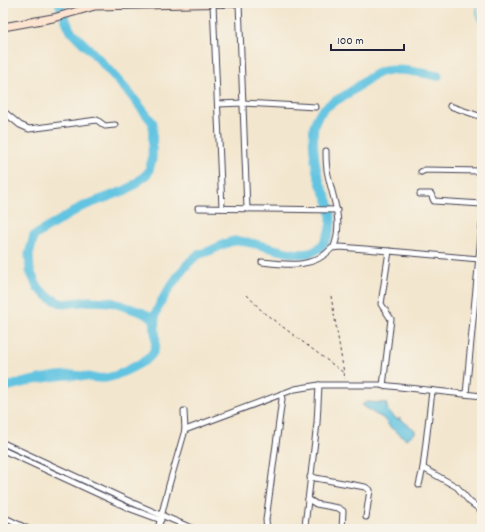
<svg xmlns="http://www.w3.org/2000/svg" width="485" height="532" font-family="Dekko,sans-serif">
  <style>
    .water { fill: #63c4e1; stroke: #42738e }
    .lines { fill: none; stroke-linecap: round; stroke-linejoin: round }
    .stream { stroke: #63c4e1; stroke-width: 1.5 }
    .river { stroke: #63c4e1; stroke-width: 9 }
    .street-casing { stroke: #413f51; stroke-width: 7 }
    .secondary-casing { stroke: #413f51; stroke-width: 9 }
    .path { stroke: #413f51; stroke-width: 1; stroke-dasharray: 3 3; stroke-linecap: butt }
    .street { stroke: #fff; stroke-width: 5 }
    .secondary { stroke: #fde4d0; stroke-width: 7 }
  </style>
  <rect width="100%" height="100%" fill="#f7f3e8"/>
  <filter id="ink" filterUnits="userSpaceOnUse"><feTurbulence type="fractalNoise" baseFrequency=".025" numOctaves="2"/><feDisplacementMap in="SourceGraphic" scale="8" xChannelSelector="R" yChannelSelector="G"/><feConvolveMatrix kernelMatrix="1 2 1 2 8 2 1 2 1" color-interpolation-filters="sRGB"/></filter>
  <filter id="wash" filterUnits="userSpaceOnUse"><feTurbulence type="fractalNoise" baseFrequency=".012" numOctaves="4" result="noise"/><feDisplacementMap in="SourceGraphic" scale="16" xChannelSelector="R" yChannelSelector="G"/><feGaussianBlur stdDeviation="0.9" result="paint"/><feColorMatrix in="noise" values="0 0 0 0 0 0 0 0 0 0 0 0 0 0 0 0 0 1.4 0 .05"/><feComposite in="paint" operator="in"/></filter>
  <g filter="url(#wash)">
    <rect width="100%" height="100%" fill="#f3e6ce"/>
    <!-- water -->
    <polygon class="water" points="366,402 386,403 388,411 398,420 399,418 415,430 415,433 406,439 390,427 383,418 375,414 362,405"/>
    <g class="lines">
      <!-- stream -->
      <polyline class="stream" points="477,3 477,14 482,28"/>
      <!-- river -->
      <g class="river">
        <polyline points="59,3 70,30 97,57 130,94 153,123 152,160 148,173 134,185 126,190 81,207 34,236 29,254 30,271 38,288 50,298 63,304 89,301 111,302 141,312 155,319"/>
        <path d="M3 388C24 382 47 376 69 375 81 374 95 380 106 378 117 376 136 366 146 360 163 347 152 333 155 316 158 303 187 259 200 254 203 253 206 252 209 251 217 248 226 242 234 241 257 239 301 265 319 248 331 238 333 219 329 204 327 196 321 188 319 179 315 168 311 134 315 123 316 118 321 112 324 109 331 102 342 98 350 92 359 87 368 77 378 73 393 66 421 73 438 76"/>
      </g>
    </g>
  </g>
  <g filter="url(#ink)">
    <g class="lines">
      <!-- street casing -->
      <g class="street-casing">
        <g id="street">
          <polyline points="239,3 247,209"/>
          <polyline points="213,4 222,208"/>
          <polyline points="218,104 243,103 316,107"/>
          <polyline points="450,106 482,117"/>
          <polyline points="3,111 20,125 29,129 97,120 105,126 115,125"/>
          <path d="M326 151C326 157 326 163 327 170 332 198 344 218 334 247"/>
          <polyline points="421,172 425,170 482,171"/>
          <polyline points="420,194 431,194 434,201 482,204"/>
          <polyline points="198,208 337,210"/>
          <path d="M262 262C287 265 313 269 332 248L340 247 389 251"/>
          <polyline points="383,386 391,319 381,304 389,251 479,259"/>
          <polyline points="466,394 482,225"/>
          <polyline points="185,430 295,389 319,385 381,385 482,396"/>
          <polyline points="3,443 133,503 194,529"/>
          <polyline points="3,450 131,509 161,520"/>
          <polyline points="423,468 457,487 470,502 482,511"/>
          <polyline points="310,477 365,487 370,490 366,517"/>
          <polyline points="419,485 423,468 432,391"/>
          <polyline points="308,499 316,504 338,508 343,511 342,529"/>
          <polyline points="3,517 28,529"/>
          <polyline points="305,526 317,423 319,385"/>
          <polyline points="158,529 169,485 185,430 184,411"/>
          <polyline points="267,529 266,520 282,399 281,394"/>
        </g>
      </g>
      <!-- secondary casing -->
      <g class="secondary-casing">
        <polyline id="secondary" points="3,27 53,18 95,6 239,3"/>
      </g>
      <!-- path -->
      <g class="path">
        <polyline points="247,295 263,312 344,373"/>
        <polyline points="331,296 345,379"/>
      </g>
      <!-- street -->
      <use href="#street" class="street"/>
      <!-- secondary -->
      <use href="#secondary" class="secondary"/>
    </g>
  </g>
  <!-- margin -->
  <rect width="485" height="532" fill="none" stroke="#f7f3e8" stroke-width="16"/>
  <!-- scale -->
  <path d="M331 44v6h73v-6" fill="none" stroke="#22223b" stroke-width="2"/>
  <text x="337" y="44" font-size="12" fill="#22223b" stroke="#f7f3e8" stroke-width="3" paint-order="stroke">100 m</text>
</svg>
